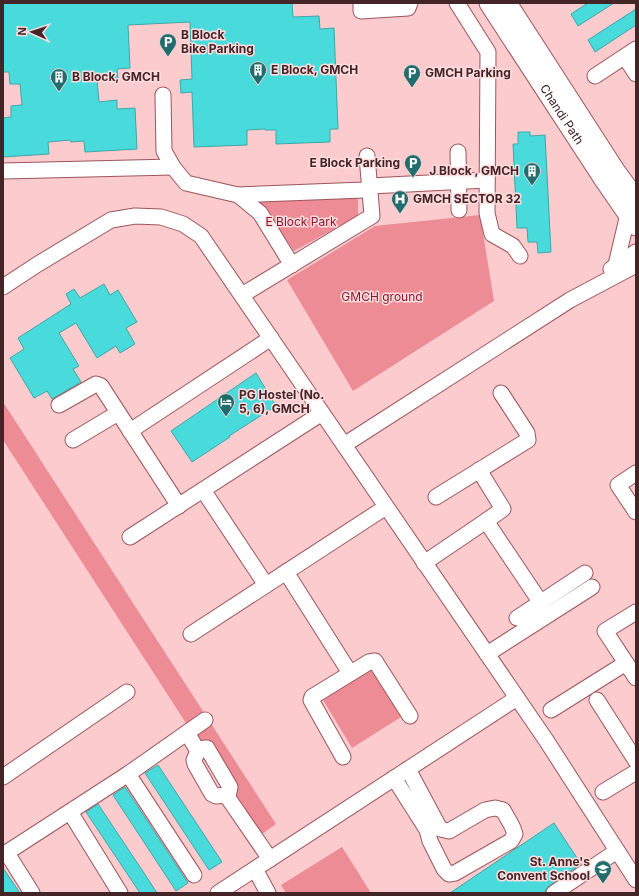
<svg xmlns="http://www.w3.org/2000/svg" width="639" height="896" font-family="Inter,sans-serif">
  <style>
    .green { fill: #ed8c94 }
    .building { fill: #49dbdb; stroke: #3ea7a7 }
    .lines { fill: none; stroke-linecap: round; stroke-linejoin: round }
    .minor-casing { stroke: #9c555b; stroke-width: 17 }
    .major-casing { stroke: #9c555b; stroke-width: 21 }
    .minor { stroke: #fff; stroke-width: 15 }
    .major { stroke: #fff; stroke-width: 19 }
    .labels { text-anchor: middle; stroke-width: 3; stroke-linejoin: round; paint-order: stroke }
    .poi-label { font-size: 12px; font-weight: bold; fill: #442527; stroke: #ffddde; text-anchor: start }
    .street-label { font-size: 12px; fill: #442527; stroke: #ffddde }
    .park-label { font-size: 12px; fill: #8a142f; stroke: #ffddde }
  </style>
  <rect width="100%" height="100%" fill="#fccbcd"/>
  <!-- green -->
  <g class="green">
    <polygon points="358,196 358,216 294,251 258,201"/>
    <polygon points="480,215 494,301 353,391 287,280 375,226"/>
    <polygon points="3,402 276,824 259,836 3,440"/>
    <polygon points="372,668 401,717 352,748 323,700"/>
    <polygon points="342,847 371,893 286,893 281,885"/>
  </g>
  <!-- building -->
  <g class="building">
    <polygon points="3,3 292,3 293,17 319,16 320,29 334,28 338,129 330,129 330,142 276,144 276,130 265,130 265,129 247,130 247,145 194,147 192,92 181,93 180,80 192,79 190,22 128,25 130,68 117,69 118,79 97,80 99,102 117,100 117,109 135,108 137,149 85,152 84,141 71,142 70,140 48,142 49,154 3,157 3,118 11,117 11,106 22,105 20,84 10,84 9,72 3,72"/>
    <polygon points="588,3 614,3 578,26 571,14"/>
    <polygon points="636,9 636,25 595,52 588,40"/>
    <polygon points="518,132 530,132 530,136 545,135 551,252 538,253 537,242 528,242 527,228 517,228 513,144 518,144"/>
    <polygon points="104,284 110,295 118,290 137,322 126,328 135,344 120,353 116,346 97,358 76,323 59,333 79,366 73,369 81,382 52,399 47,391 34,398 10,358 24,349 18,338 71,304 66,294 74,289 80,298"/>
    <polygon points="256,373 276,406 229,436 230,437 192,462 171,431"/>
    <polygon points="158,765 222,862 209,870 145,773"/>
    <polygon points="125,787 188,883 176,891 113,795"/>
    <polygon points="98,804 146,876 157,893 140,893 86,812"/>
    <polygon points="554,823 581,864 549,886 546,889 545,893 450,893"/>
    <polygon points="3,868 20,893 3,893"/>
  </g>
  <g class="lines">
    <!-- minor casing -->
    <g class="minor-casing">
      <g id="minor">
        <polyline points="361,3 361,11 408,8 410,3"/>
        <polyline points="457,3 488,52 487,213 492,234 513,246 520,256"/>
        <polyline points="625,57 636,74"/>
        <polyline points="595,76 636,49"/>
        <polyline points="163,95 164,151 173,167 186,183 238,195 260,213 292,265"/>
        <polyline points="458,152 459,210"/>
        <polyline points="3,171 173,167"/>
        <polyline points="238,195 364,190 370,186 487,180"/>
        <polyline points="616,265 628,214"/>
        <polyline points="611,269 636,252"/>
        <polyline points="3,287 38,264 111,220 135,216 161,217 183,224 201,236 546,740 636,880"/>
        <polyline points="242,295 372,216 367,156"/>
        <polyline points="59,405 96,384 101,386 179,506"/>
        <polyline points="130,431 271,338"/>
        <polyline points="73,440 118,413"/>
        <polyline points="344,445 570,300 636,265"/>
        <polyline points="479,470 503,509 486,521"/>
        <polyline points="636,473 618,485 636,512"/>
        <polyline points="203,490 266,585"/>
        <polyline points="436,497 528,440 527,433 501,393"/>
        <polyline points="130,537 322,413"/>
        <polyline points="424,563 486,521 541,603"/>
        <polyline points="286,572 350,673"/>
        <polyline points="636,612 605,631 636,678"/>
        <polyline points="517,618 585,573"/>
        <polyline points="191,634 386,507"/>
        <polyline points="487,654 592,587"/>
        <polyline points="597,700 636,761"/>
        <polyline points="551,710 626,663"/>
        <polyline points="187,733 198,751 194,760 195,764 212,794 216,796 226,795 270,859"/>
        <polyline points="198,751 205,748 207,748 230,787 229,792 226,795"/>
        <polyline points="343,757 311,700 312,697 369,662 375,661 410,716"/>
        <polyline points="128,774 194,875"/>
        <polyline points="3,777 127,692"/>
        <polyline points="394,778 427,830 430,841 444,869 449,874 455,873 511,841 515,834 512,826 503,810 495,808 485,810 449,831 440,829 408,769"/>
        <polyline points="603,792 636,772"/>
        <polyline points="70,812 120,893"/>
        <polyline points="7,853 32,893"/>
        <polyline points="3,855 128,774 205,720"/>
        <polyline points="255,869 268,893"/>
        <polyline points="218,893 517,698"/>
        <polyline points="554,893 617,851"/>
      </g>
    </g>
    <!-- major casing -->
    <g class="major-casing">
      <g id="major">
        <path id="s1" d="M489 3 603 178 636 226"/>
        <polyline points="507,3 616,172 636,199"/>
      </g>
    </g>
    <!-- minor -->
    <use href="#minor" class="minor"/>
    <!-- major -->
    <use href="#major" class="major"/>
  </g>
  <!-- icons -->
  <defs>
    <g id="parking-pin" transform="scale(0.9)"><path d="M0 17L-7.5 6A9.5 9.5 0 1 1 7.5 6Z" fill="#216d6d" stroke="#ffddde"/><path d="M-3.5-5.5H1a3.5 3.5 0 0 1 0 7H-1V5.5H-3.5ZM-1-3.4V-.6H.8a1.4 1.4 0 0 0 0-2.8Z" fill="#fff"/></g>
    <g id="building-pin" transform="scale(0.9)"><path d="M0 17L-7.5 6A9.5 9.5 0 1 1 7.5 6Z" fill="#216d6d" stroke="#ffddde"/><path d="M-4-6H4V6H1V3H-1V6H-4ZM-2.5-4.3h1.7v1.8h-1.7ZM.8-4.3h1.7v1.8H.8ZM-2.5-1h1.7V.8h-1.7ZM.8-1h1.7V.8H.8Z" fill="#fff"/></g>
    <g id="hospital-pin" transform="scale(0.9)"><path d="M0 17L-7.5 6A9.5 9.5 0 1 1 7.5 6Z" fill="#216d6d" stroke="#ffddde"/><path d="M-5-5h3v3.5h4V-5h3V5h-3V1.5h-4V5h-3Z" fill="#fff"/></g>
    <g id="hotel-pin" transform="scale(0.9)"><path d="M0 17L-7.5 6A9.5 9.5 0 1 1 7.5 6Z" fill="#216d6d" stroke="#ffddde"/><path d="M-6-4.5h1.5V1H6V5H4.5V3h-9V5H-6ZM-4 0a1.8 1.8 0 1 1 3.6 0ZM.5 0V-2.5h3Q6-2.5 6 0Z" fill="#fff"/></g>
    <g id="school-pin" transform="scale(0.9)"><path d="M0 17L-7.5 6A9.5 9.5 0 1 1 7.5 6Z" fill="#216d6d" stroke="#ffddde"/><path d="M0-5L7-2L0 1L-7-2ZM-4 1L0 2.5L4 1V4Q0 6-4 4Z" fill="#fff"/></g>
  </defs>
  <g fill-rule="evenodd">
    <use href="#parking-pin" x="168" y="42"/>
    <use href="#building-pin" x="258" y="70"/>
    <use href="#parking-pin" x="412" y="73"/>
    <use href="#building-pin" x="59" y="77"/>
    <use href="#parking-pin" x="413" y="163"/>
    <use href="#building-pin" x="532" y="171"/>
    <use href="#hospital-pin" x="400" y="199"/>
    <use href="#hotel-pin" x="226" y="402"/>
    <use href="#school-pin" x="603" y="869"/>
  </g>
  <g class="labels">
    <!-- poi labels -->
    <g class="poi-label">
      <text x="181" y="39">B Block<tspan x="181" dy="14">Bike Parking</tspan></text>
      <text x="271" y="74">E Block, GMCH</text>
      <text x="425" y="77">GMCH Parking</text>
      <text x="72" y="81">B Block, GMCH</text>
      <text x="400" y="167" text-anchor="end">E Block Parking</text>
      <text x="519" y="175" text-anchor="end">J Block , GMCH</text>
      <text x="413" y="203">GMCH SECTOR 32</text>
      <text x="239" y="399">PG Hostel (No.<tspan x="239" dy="14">5, 6), GMCH</tspan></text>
      <text x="590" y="866" text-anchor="end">St. Anne's<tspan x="590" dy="14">Convent School</tspan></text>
    </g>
    <!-- street labels -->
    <g class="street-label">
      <text dy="4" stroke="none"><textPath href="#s1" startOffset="133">Chandi Path</textPath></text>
    </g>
    <!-- park labels -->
    <g class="park-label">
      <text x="301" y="226">E Block Park</text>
      <text x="382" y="301">GMCH ground</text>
    </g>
  </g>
  <!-- border -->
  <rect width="639" height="896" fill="none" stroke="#442527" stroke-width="8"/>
  <!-- north arrow -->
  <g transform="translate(32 32) rotate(273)" stroke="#ffddde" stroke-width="3" paint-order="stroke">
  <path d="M0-3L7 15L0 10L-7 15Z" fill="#442527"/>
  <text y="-6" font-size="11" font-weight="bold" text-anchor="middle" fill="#442527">N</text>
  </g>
</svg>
